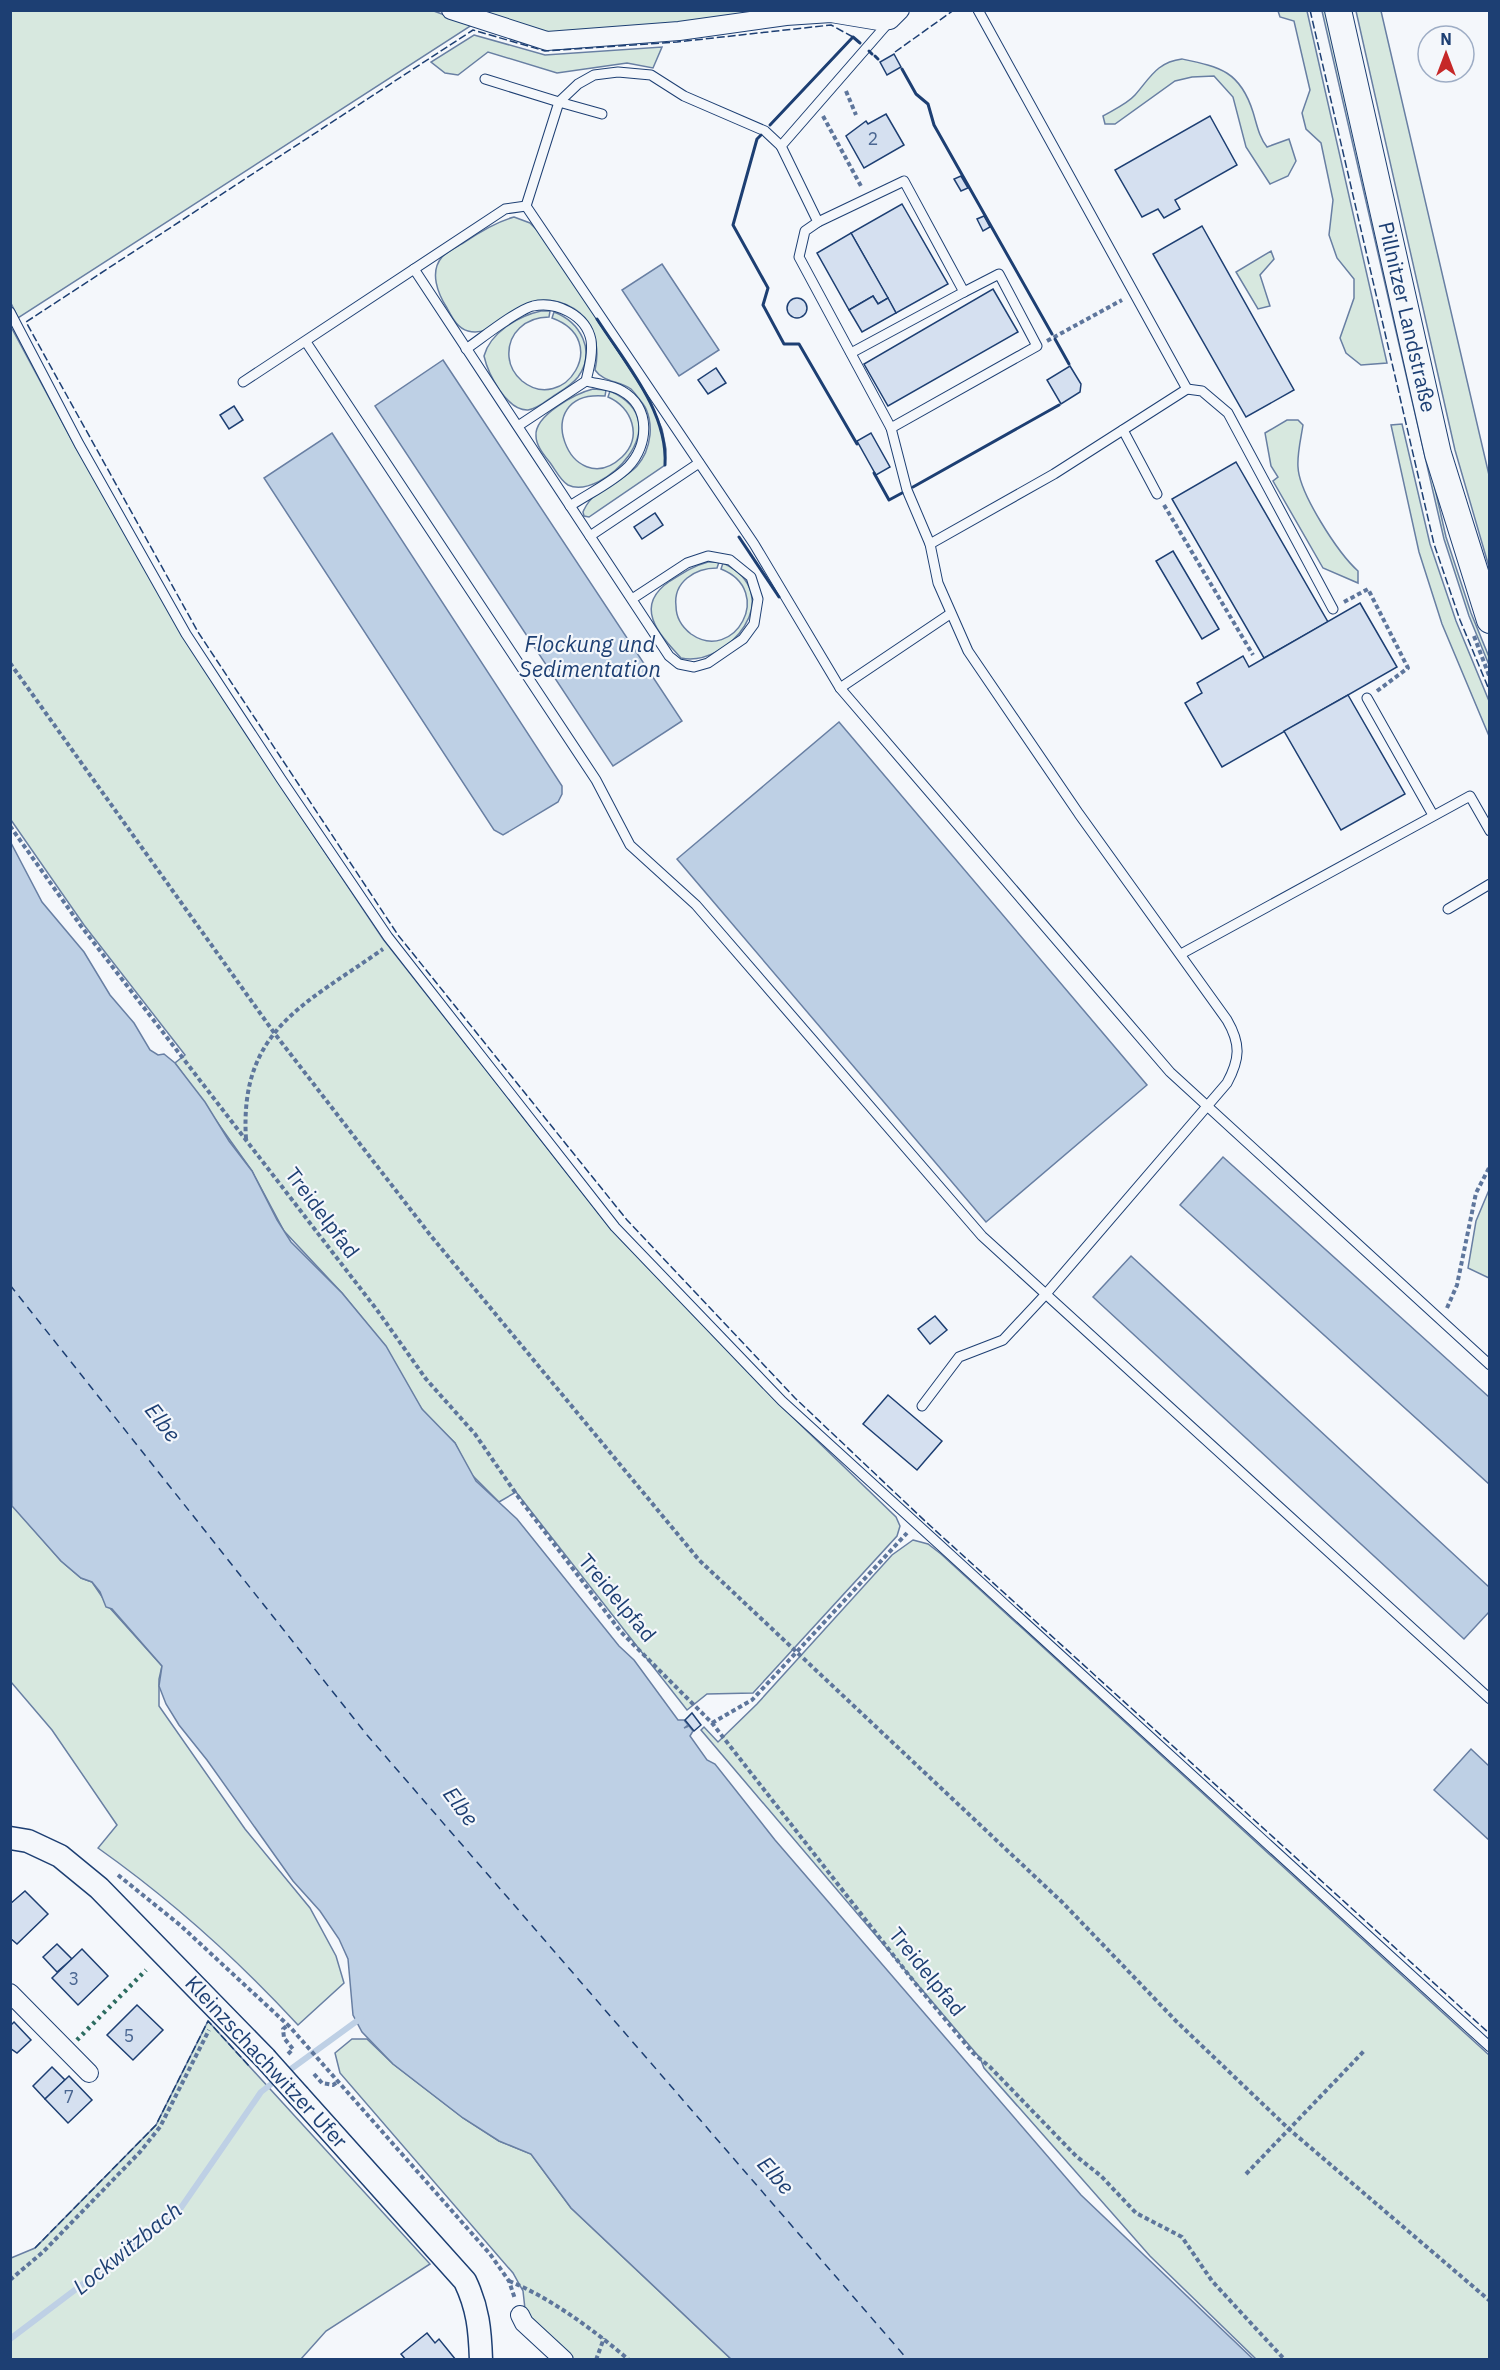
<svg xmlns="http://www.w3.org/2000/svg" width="1500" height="2370" font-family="'IBM Plex Sans',sans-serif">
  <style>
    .green { fill: #d7e8df; stroke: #687fa3; stroke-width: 1.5 }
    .water { fill: #bed0e5; stroke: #687fa3; stroke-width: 1.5 }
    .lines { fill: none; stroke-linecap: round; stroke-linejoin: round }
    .stream { stroke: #bed0e5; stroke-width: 6 }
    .ferry { stroke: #1d3f73; stroke-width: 1.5; stroke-dasharray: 8 6; stroke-linecap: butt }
    .building { fill: #d5e0f0; stroke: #1d3f73; stroke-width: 1.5 }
    .service-casing { stroke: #1d3f73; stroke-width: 11 }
    .minor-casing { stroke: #1d3f73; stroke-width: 20 }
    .tertiary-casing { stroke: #1d3f73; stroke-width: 25 }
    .secondary-casing { stroke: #1d3f73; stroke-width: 28 }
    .path { stroke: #5e769c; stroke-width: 4; stroke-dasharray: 4.5 3; stroke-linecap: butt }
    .service { stroke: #f4f7fb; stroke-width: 9 }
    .minor { stroke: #f4f7fb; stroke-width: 18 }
    .tertiary { stroke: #f4f7fb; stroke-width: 22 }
    .secondary { stroke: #f4f7fb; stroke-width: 26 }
    .tertiary-bridge-casing { stroke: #1d3f73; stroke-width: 25; stroke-linecap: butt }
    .tertiary-bridge { stroke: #f4f7fb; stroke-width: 22 }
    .hedge { stroke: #2c6c60; stroke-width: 4.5; stroke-dasharray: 3 4.5; stroke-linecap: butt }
    .fence { stroke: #1d3f73; stroke-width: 1.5; stroke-dasharray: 8 3; stroke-linecap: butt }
    .wall { stroke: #1d3f73; stroke-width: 3 }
    .labels { text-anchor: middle; stroke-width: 4.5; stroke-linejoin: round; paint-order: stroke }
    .number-label { font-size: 18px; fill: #4b6792 }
    .street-label { font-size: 21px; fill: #1d3f73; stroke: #f4f7fb }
    .water-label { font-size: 22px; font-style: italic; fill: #1d3f73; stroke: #f4f7fb }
  </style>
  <rect width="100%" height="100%" fill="#f4f7fb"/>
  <!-- green -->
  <g class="green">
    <polygon points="431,10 472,25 18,318 10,301 10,11"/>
    <polygon points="475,11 783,11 677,25 547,33"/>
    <polygon points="1278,11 1307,11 1387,363 1361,365 1346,353 1340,338 1354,298 1354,279 1337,258 1329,235 1333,200 1321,143 1306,129 1302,113 1310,90 1294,21 1280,17"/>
    <polygon points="1322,11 1326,11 1446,537 1471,613 1489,657 1489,665 1469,616 1444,539"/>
    <polygon points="1356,11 1381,11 1489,475 1489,567 1455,450"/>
    <polygon points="474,35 545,55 662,47 653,68 627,63 557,73 488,52 458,75 445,73 431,62"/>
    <path d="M1182 59C1220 67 1240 71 1253 112 1257 125 1259 137 1267 147L1289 139 1296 161 1288 176 1270 184 1246 147 1233 97 1214 76 1192 77 1175 81 1115 124H1105L1103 116C1113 110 1127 104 1135 95 1150 78 1157 62 1182 59Z"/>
    <path d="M514 217 530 223 544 237 649 399 662 429 666 449 665 465 589 517 584 516 583 512C598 476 644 486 650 435 651 425 649 412 643 404 639 399 635 393 631 389 620 381 603 382 595 370 599 353 597 333 585 318 578 310 569 305 559 302 518 290 497 340 468 331 457 328 452 317 447 308 438 294 429 272 442 257 448 251 459 246 465 242 481 231 496 222 514 217Z"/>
    <polygon points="1271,251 1274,259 1260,275 1270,306 1258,309 1236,272"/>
    <path d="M541 311H550L549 317C526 317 507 333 509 357 510 367 515 375 522 381 564 415 613 340 552 318L554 312C580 322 597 351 578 377 571 386 561 391 552 397 545 402 537 409 528 410 507 411 488 374 484 356 490 333 518 316 541 311Z"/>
    <polygon points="10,325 76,448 278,782 383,939 611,1229 778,1403 896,1517 900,1526 897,1536 753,1693 707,1694 687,1710 516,1492 499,1502 470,1473 455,1443 425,1414 398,1373 385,1346 342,1293 284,1231 252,1171 175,1063 185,1055 84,925 11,820"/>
    <path d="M593 389 606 390 605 396C526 389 571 505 622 457 643 437 632 407 608 397L610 391C682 423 601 501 568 485 561 481 556 471 551 464 545 456 536 446 536 436 534 415 577 393 593 389Z"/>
    <path d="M1287 420H1298L1303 425C1301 438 1297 454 1298 467 1299 493 1338 553 1358 571V583L1323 568 1273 481 1278 477 1271 466 1265 433Z"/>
    <polygon points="1402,424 1430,544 1456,621 1489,701 1489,736 1442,624 1419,552 1391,425"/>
    <path d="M708 562H719L717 568C695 568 673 582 676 606 676 618 682 627 691 634 734 664 776 591 721 569L723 563C790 595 727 668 681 658 658 633 633 606 670 581 683 573 693 566 708 562Z"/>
    <polygon points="1489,1190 1489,1278 1468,1268 1476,1221"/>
    <path d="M10 1499 13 1506 61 1561 81 1578 92 1582 109 1607 162 1666 159 1679V1706L245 1829 310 1908 336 1956 344 1983 298 2025C237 1959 170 1899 98 1848L117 1825 52 1730 11 1682Z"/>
    <polygon points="913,1540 928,1544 941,1554 1489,2055 1489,2359 1256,2359 1150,2256 984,2068 980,2058 701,1730 704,1727 718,1742 757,1704 892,1555"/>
    <polygon points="208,2021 430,2264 326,2331 301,2359 11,2359 11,2258 35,2248 156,2125"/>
    <polygon points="352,2039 367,2039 393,2064 463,2118 499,2141 531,2154 571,2208 731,2359 573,2359 526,2318 523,2291 513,2273 340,2073 335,2053"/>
  </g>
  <!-- water -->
  <g class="water">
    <polygon points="662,264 719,350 679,376 622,290"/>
    <polygon points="443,360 682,721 613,766 375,406"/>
    <polygon points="332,433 562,786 562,794 558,802 503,835 494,830 264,478"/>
    <polygon points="839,722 1147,1085 986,1222 677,859"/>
    <polygon points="10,841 42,902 84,952 110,995 134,1023 150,1050 158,1055 164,1054 175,1063 205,1102 229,1141 252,1171 277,1220 291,1242 342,1293 386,1346 422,1409 455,1443 476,1481 517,1519 619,1646 634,1660 678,1720 684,1720 688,1725 684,1728 689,1726 693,1731 690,1736 707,1760 715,1764 775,1840 1081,2195 1253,2359 731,2359 571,2208 531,2154 499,2141 463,2118 393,2064 362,2032 353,2015 348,1959 339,1939 320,1911 293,1881 207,1760 179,1725 166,1704 159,1686 162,1666 112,1609 106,1607 100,1592 92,1582 81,1578 61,1561 12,1506"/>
    <polygon points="1223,1157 1489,1397 1489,1484 1180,1205"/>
    <polygon points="1131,1256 1489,1587 1489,1612 1464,1639 1093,1297"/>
    <polygon points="1471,1749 1489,1766 1489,1840 1434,1790"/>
  </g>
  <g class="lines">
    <!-- stream -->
    <g class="stream">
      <polyline points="291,2069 361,2018"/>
      <polyline points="10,2339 178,2212 261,2092 270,2085"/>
    </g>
    <!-- ferry -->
    <polyline class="ferry" points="10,1285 367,1735 908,2360"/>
  </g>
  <!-- building -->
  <g class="building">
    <polygon points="894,54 901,67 887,75 880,62"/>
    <polygon points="886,114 904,145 864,168 846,136 866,121 868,124"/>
    <polygon points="1210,116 1237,165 1175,200 1180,209 1164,218 1158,209 1142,217 1115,170"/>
    <polygon points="961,176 968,188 961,191 954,179"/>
    <polygon points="902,204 948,284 896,313 851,233"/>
    <polygon points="984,216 990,227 983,231 977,219"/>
    <polygon points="1202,226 1294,390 1246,417 1153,254"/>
    <polygon points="851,233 888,298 878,304 873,296 849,310 817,253"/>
    <polygon points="993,289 1018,332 888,406 864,364"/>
    <polygon points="873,296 878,304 888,298 896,313 862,332 849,310"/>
    <circle cx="797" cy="308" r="10"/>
    <polygon points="1070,366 1081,384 1080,392 1061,404 1047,380"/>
    <polygon points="716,368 726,383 708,394 698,380"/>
    <polygon points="234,406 243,420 229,429 220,415"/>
    <polygon points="871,433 890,467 876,475 857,441"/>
    <polygon points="1236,462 1328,622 1264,658 1172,499"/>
    <polygon points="655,513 663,525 642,539 634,527"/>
    <polygon points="1173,551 1219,629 1202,639 1156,561"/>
    <polygon points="1360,603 1397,667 1222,767 1185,703 1202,693 1197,683 1243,656 1249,667"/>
    <polygon points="1348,695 1405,794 1341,830 1284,731"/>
    <polygon points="935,1316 947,1330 930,1344 918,1329"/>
    <polygon points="888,1395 942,1441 917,1470 863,1424"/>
    <polygon points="692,1713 701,1725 694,1731 685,1720"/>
    <polygon points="25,1891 48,1914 17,1944 10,1938 10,1904"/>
    <polygon points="57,1944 72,1959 57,1972 43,1957"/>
    <polygon points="82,1949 108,1976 78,2005 52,1978"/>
    <polygon points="137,2005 163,2030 133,2060 107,2035"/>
    <polygon points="14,2022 31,2040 17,2053 10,2048 10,2026"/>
    <polygon points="52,2067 65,2080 45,2099 33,2086"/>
    <polygon points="69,2076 92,2100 68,2123 45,2099"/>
    <polygon points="427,2333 435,2343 439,2339 456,2360 406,2360 401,2354"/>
  </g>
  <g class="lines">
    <!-- service casing -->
    <g class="service-casing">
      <g id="service">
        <path d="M889 22 781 146 818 222 805 231 799 257 891 428 907 490 930 544 938 583 968 651 1079 814 1227 1020C1241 1044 1240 1059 1227 1083L1045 1295 1003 1340 959 1357 922 1406"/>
        <polyline points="559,102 578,84 594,75 618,72 651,75 684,96 765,131 781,146"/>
        <polyline points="559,102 602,114"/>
        <polyline points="526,206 754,544 840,688 1170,1072 1490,1365"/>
        <polyline points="818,222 904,181 964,292 999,274 1037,346 891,428"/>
        <polyline points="414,269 669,656 679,664 694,667 708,663 743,639 754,624 758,599 751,577 730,560 708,556 687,563 632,599"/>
        <polyline points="10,312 79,444 186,634 281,779 388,937 615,1227 782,1401 1490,2047"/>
        <polyline points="306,342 596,780 630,845 696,905 982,1236 1490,1699"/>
        <path d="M466 349C482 338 517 310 533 306 556 301 586 315 591 340 593 354 589 368 586 381 597 384 613 385 622 391 651 407 649 445 628 467 613 482 588 494 570 506"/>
        <polyline points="851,353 964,292"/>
        <polyline points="243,382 505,209 526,206 559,102 485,79"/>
        <polyline points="1187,389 1202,391 1228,413 1333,609"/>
        <polyline points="518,426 586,381"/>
        <polyline points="1123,430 1157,494"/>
        <polyline points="590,536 699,463"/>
        <polyline points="930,544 1054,474 1187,389 978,10"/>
        <polyline points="840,688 950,614"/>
        <polyline points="1367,698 1433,815"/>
        <polyline points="1448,909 1490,884"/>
        <polyline points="1181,954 1470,796 1490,831"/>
      </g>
    </g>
    <!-- minor casing -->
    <g class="minor-casing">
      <g id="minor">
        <polyline points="451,10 547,41 679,31 786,16 831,13 879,21 890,20 900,10"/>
        <polyline points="10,1993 89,2073"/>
        <polyline points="520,2315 524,2323 564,2360"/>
      </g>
    </g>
    <!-- tertiary casing -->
    <g class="tertiary-casing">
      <g id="tertiary">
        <polyline points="10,1838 28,1841 60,1856 99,1888 265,2058"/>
        <path d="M299 2096 465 2281C478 2308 480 2330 481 2360"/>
      </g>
    </g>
    <!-- secondary casing -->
    <g class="secondary-casing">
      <polyline id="secondary" points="1338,10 1438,454 1490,620"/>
    </g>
    <!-- path -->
    <g class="path">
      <polyline points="846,91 856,115"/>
      <polyline points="823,116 862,188"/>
      <polyline points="1047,341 1122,300"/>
      <polyline points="1164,505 1253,655"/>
      <polyline points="1344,602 1368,589 1408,668 1377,691"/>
      <polyline points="1474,636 1490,678"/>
      <polyline points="10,663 275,1034 431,1236 699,1560 1063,1903 1176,2021 1290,2130 1490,2301"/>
      <polyline points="10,826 81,926 377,1310 426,1379 475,1434 519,1498 621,1632 712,1723 915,1983 973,2053 990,2067 1076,2156 1101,2176 1136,2213 1182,2237 1212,2281 1285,2360"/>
      <path d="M246 1139C239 1029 306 1004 383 949"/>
      <polyline points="1447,1308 1457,1285 1476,1193 1490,1166"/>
      <polyline points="712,1723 752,1700 907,1533"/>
      <polyline points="118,1875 180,1925 290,2027 490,2254 509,2281 515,2299"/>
      <polyline points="288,2054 293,2049 284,2038 283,2029 288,2025"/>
      <polyline points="314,2074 322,2083 333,2085 339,2081"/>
      <polyline points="1246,2174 1365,2050"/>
      <polyline points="10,2280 43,2252 140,2152 160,2127 209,2030"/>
      <path d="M509 2281C551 2298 595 2331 629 2360"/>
      <polyline points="596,2360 604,2338"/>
    </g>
    <!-- service -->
    <use href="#service" class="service"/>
    <!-- minor -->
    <use href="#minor" class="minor"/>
    <!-- tertiary -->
    <use href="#tertiary" class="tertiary"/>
    <!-- secondary -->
    <use href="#secondary" class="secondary"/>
    <!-- tertiary-bridge casing -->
    <g class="tertiary-bridge-casing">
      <polyline id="tertiary-bridge" points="265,2058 299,2096"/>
    </g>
    <!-- tertiary-bridge -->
    <use href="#tertiary-bridge" class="tertiary-bridge"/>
    <!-- hedge -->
    <polyline class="hedge" points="77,2040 146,1970"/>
    <!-- fence -->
    <g class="fence">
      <polyline points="1310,10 1434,544 1460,620 1490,692"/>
      <polyline points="853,37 831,25 677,42 545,51 473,30 26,322 198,632 398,935 627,1220 795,1398 925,1521 1490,2034"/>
      <polyline points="895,52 954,10"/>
      <polyline points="35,2248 156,2125 208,2021 249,2066"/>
    </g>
    <!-- wall -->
    <g class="wall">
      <polyline points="869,51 872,54"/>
      <polyline points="875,56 878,59"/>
      <polyline points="902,69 916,94 928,104 934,125 1052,334"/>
      <polyline points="770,125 853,37 860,43"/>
      <polyline points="761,135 757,139 733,225 768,288 763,305 784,344 799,344 857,444"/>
      <path d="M597 319C625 363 668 411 665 465"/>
      <polyline points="1055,339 1069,364"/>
      <polyline points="874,473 889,500 902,493"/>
      <polyline points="913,487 1059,405"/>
      <polyline points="739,537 779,597"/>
    </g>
  </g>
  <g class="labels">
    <!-- number labels -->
    <g class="number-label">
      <text x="873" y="145">2</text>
      <text x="74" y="1985">3</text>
      <text x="129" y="2042">5</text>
      <text x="69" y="2103">7</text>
    </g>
    <!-- street labels -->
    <g class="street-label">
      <text transform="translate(1407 317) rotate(77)" y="7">Pillnitzer Landstraße</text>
      <text transform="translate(322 1213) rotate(53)" y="7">Treidelpfad</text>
      <text transform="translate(617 1598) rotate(50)" y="7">Treidelpfad</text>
      <text transform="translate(927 1972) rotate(51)" y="7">Treidelpfad</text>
      <text transform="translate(266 2062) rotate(47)" y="7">Kleinzschachwitzer Ufer</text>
    </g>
    <!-- water labels -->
    <g class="water-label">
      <text x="590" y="652">Flockung und<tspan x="590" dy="25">Sedimentation</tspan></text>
      <text transform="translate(163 1422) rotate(52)" y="8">Elbe</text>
      <text transform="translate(461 1806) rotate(53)" y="8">Elbe</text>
      <text transform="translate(776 2175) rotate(48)" y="8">Elbe</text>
      <text transform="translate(127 2248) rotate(-39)" y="8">Lockwitzbach</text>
    </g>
  </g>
  <!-- border -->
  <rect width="1500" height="2370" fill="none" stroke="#1d3f73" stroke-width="24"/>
  <!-- north arrow -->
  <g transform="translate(1446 54)"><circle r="28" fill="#f4f7fb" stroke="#9eadc5" stroke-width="1.5"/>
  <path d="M0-4.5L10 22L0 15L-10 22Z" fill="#c62828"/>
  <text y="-9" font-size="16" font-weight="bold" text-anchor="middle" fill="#1d3f73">N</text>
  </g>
</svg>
